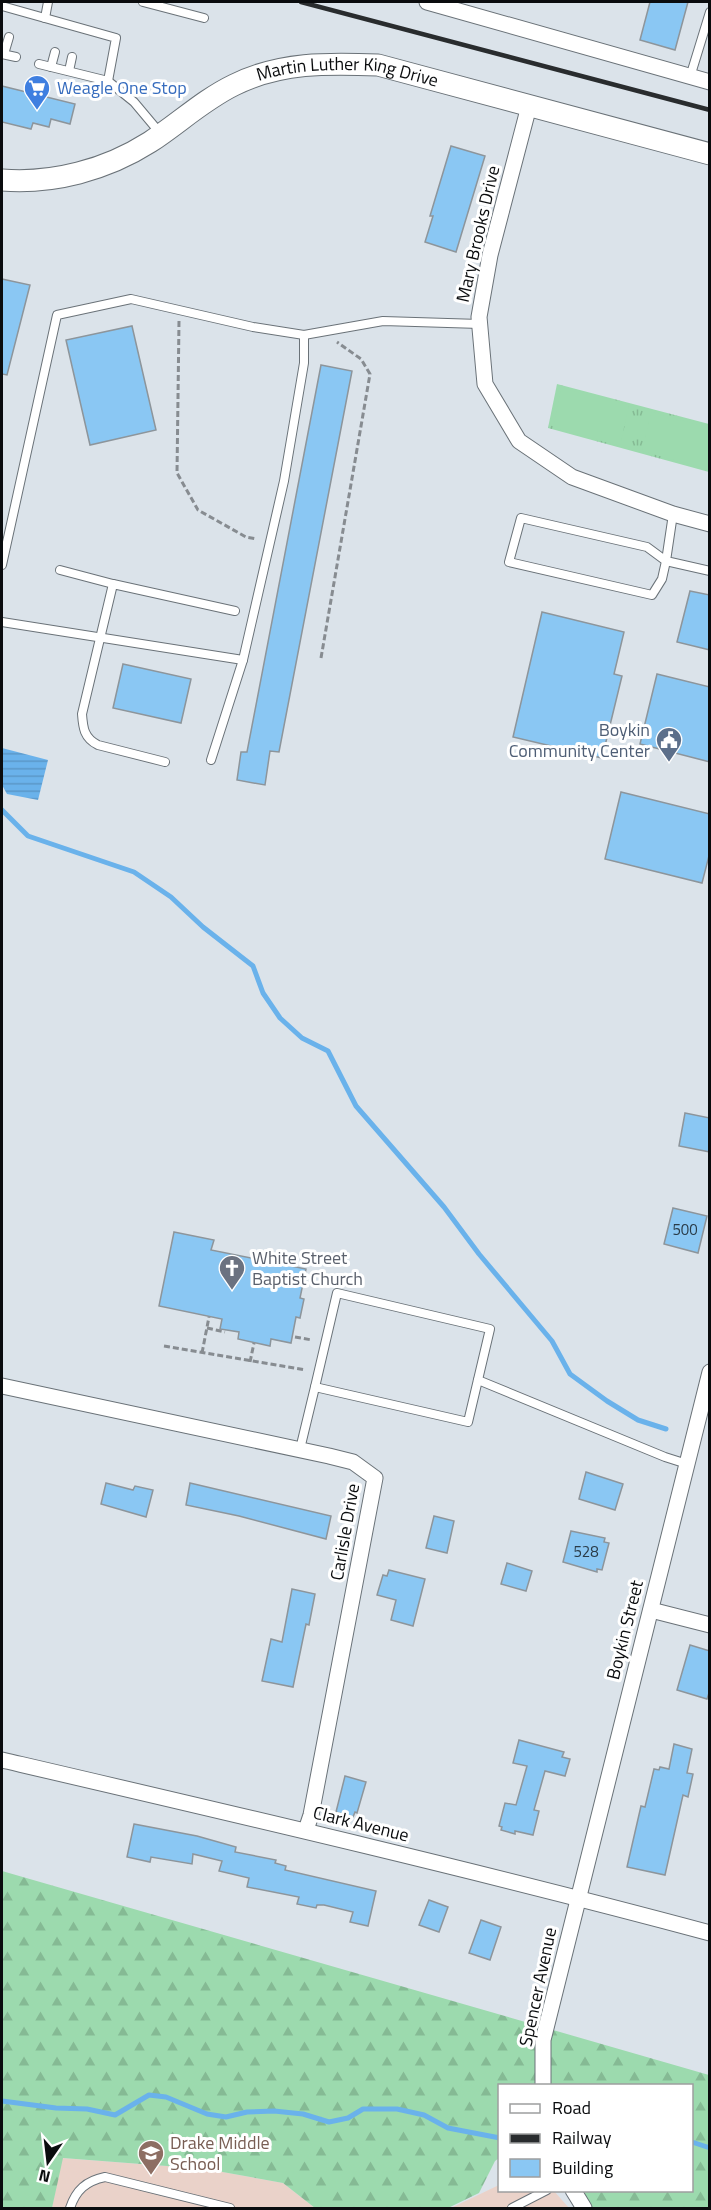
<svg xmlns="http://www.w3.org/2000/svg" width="711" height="2210" font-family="'Titillium Web',sans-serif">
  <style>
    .education { fill: #ead2c9 }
    .grass { fill: url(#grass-tufts) }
    .forest { fill: url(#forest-firs) }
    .pitch { fill: #9cdaae }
    .water { fill: url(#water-rules) }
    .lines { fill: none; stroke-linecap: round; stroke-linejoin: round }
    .stream { stroke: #6ab2eb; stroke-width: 5 }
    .building { fill: #8ac7f3; stroke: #8d959b; stroke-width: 1.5 }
    .lane-casing { stroke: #6a7278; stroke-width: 10 }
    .street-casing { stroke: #6a7278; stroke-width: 17 }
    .secondary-casing { stroke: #6a7278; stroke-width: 23 }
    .path { stroke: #878c91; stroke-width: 3; stroke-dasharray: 6 3; stroke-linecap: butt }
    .lane { stroke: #fff; stroke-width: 8 }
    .street { stroke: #fff; stroke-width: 15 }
    .secondary { stroke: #fff; stroke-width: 21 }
    .rail { stroke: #292c2e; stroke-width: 4.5 }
    .labels { text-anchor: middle; stroke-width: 6; stroke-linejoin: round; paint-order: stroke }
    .number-label { font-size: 15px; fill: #2a3b47 }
    .street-label { font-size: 18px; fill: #0a0c0e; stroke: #fff }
    .shop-label { font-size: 18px; fill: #366cbe; stroke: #fff; text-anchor: start }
    .service-label { font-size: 18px; fill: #4e5e75; stroke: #fff; text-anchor: end }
    .worship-label { font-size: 18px; fill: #5b616d; stroke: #fff; text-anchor: start }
    .education-label { font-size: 18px; fill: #785e54; stroke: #fff; text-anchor: start }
  </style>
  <defs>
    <pattern id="grass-tufts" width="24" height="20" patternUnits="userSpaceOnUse" patternTransform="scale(1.5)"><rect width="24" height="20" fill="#9cdaae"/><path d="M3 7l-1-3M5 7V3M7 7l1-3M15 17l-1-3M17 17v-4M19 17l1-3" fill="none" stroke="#85ba94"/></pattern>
    <pattern id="forest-firs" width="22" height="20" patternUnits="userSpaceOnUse" patternTransform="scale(1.5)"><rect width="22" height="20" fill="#9cdaae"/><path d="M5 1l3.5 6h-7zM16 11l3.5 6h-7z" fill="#85ba94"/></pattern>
    <pattern id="water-rules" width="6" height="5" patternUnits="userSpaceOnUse" patternTransform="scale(1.5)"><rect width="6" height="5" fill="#6ab2eb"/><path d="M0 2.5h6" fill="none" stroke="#5b98c8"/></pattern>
  </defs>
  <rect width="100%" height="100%" fill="#dbe3ea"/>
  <!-- education -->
  <g class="education">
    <polygon points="62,2158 206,2169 283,2183 315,2208 52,2208"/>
    <polygon points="499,2185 500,2190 554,2191 569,2208 451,2208"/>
  </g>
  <!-- grass -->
  <polygon class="grass" points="557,384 709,424 709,472 548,428"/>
  <!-- forest -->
  <polygon class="forest" points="2,1871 709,2075 709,2208 584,2208 573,2191 692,2190 692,2086 500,2086 499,2158 495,2161 479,2193 448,2208 315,2208 283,2183 206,2169 63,2158 52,2208 2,2208"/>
  <!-- pitch -->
  <g class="pitch">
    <polygon points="561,388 629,405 620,446 553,428"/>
    <polygon points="651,412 709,428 709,470 642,451"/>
  </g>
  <!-- water -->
  <polygon class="water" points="2,748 48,760 38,800 7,794 2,785"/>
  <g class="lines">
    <!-- stream -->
    <g class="stream">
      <polyline points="2,810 28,836 134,872 171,897 203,927 253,966 263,993 280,1018 302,1038 328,1051 356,1106 444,1207 479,1254 552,1341 570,1374 607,1401 638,1420 666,1429"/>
      <polyline points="2,2101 56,2108 87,2109 115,2115 149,2095 166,2097 207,2114 226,2117 247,2112 274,2111 303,2114 329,2122 348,2118 363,2109 397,2109 424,2115 448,2128 500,2138"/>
      <polyline points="692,2142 710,2148"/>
    </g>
  </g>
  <!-- building -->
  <g class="building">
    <polygon points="650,2 688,2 675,50 640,40"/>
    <polygon points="2,86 75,104 70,124 51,119 49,127 33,123 31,129 2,122"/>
    <polygon points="451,146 485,156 456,252 425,242 433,216 430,216"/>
    <polygon points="2,279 30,285 7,375 2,374"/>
    <polygon points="132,326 156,430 90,445 66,340"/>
    <polygon points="321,365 352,371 279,752 270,751 265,785 237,780 241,752 247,752"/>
    <polygon points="690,591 710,595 710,650 677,642"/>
    <polygon points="542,612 624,632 614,674 622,676 602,758 513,737"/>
    <polygon points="123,664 191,679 181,723 113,708"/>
    <polygon points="657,674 710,687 710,762 640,744"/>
    <polygon points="621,792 710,814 710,852 702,883 605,859"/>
    <polygon points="685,1113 710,1118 710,1152 679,1146"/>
    <polygon points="673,1208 707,1216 698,1253 664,1244"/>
    <polygon points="174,1232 214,1240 211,1250 306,1269 300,1298 304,1299 300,1318 296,1317 291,1343 271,1339 270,1346 238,1339 239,1332 220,1329 222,1319 159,1306"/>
    <polygon points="586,1472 623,1484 615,1510 579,1499"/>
    <polygon points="106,1483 133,1490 135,1486 153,1490 146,1517 101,1504"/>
    <polygon points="190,1483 331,1516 326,1539 239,1516 186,1505"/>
    <polygon points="434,1516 454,1521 447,1553 426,1548"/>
    <polygon points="571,1531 605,1538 604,1542 609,1543 602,1570 597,1569 597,1572 563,1562"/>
    <polygon points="507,1563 532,1571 526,1591 501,1584"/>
    <polygon points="389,1570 425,1579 413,1626 391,1620 396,1600 377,1595 383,1575 387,1576"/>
    <polygon points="292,1589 315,1594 309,1625 306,1624 293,1687 262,1681 271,1639 282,1642"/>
    <polygon points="690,1645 710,1651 710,1690 707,1699 677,1690"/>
    <polygon points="519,1740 564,1752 562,1757 570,1759 565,1776 545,1771 534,1810 539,1811 533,1835 515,1831 515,1834 501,1830 502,1827 499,1826 505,1803 516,1805 527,1766 513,1763"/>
    <polygon points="674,1744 692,1749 687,1773 693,1774 688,1797 683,1795 665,1875 627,1867 641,1806 645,1807 654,1769 659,1770 660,1767 669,1769"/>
    <polygon points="345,1776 366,1782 357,1813 355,1812 353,1817 336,1812"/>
    <polygon points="134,1824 197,1836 236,1847 235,1852 276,1860 275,1863 286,1866 285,1870 376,1891 368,1926 350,1922 353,1912 324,1905 317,1905 316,1908 297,1904 299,1897 247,1887 249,1878 219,1871 222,1861 193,1854 192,1864 151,1857 150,1862 127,1857"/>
    <polygon points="429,1900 448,1907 439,1932 419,1925"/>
    <polygon points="481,1920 501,1927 490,1960 469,1953"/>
  </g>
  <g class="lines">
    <!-- lane casing -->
    <g class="lane-casing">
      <g id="lane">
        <polyline points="143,2 204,18"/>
        <polyline points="2,6 116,38 108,81"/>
        <polyline points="45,18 48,2"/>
        <polyline points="2,54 16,57"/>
        <polyline points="4,54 9,37"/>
        <polyline points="39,64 108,81 134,102 160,133"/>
        <polyline points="51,67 55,52"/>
        <polyline points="69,71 72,57"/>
        <polyline points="690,77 710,12"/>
        <polyline points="673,514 666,561 710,571"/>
        <polygon points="521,518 647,547 666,561 662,579 652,595 509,562"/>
        <polyline points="2,565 57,315 131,299 253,327 304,335 383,321 480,324"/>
        <polyline points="60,570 113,584"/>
        <polyline points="2,622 243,660"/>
        <polyline points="211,760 243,660 284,481 304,363 304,335"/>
        <path d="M165 762 98 745C84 738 83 728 82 714L113 584 235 611"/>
        <polygon points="337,1293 490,1329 468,1422 315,1387"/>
        <polyline points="478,1380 665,1457 687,1464"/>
        <polyline points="300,1449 315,1387"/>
        <path d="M70 2208C76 2190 86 2181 105 2177L230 2208"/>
        <polyline points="512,2208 547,2190"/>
      </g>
    </g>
    <!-- street casing -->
    <g class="street-casing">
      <g id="street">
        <polyline points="427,2 710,82"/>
        <polyline points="529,106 490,255 479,317 485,384 519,441 572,477 673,514 710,524"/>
        <polyline points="2,1386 329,1456 353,1462 375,1478 311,1815 306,1830"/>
        <polyline points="651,1610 710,1625"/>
        <path d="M2 1760C238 1815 475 1870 710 1933"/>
        <polyline points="543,2086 543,2040 710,1372"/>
        <polyline points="573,2190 584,2208"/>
      </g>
    </g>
    <!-- secondary casing -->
    <g class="secondary-casing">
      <g id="secondary">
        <path id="s1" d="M2 180C53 184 106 170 150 142 178 124 203 100 234 85 280 62 328 63 378 65L710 154"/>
      </g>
    </g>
    <!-- path -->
    <g class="path">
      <polyline points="179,321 177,473 198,510 246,537 257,539"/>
      <polyline points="321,658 370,374 361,359 337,342"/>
      <polyline points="207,1328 225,1332"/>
      <polyline points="295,1337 312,1340"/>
      <polyline points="164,1346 306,1370"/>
      <polyline points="202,1353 209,1317"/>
      <polyline points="250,1362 254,1343"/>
    </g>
    <!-- lane -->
    <use href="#lane" class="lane"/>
    <!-- street -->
    <use href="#street" class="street"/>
    <!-- secondary -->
    <use href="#secondary" class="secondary"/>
    <!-- rail -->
    <polyline class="rail" points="301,2 710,110"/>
  </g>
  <!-- icons -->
  <defs>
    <g id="supermarket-pin" transform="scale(1.35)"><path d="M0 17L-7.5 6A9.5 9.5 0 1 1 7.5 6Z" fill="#3f7fe0" stroke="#fff"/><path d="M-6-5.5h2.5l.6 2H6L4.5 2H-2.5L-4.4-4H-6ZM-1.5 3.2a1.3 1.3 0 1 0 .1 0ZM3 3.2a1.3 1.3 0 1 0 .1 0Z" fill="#fff"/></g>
    <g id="civic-pin" transform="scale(1.35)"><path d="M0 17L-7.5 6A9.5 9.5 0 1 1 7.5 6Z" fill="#5c6f8a" stroke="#fff"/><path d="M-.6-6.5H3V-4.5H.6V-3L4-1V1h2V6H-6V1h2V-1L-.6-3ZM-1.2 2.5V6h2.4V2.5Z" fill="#fff"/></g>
    <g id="church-pin" transform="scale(1.35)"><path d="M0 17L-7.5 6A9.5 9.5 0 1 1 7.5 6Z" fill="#6b7280" stroke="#fff"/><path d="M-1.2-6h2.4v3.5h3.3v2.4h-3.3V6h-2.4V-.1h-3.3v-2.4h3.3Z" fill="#fff"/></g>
    <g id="school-pin" transform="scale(1.35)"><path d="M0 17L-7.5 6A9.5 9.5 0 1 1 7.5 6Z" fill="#8d6e63" stroke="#fff"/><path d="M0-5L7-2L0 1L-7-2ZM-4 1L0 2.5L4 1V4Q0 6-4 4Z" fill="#fff"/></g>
  </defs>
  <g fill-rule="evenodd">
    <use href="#supermarket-pin" x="37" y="88"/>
    <use href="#civic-pin" x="669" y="740"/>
    <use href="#church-pin" x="232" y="1268"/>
    <use href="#school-pin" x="151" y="2153"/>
  </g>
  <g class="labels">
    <!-- number labels -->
    <g class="number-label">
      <text x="685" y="1235">500</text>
      <text x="586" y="1557">528</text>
    </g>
    <!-- street labels -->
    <g class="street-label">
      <text dy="6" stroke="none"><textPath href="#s1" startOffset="374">Martin Luther King Drive</textPath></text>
      <text transform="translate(478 234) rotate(-77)" y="6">Mary Brooks Drive</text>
      <text transform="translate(345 1532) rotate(-80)" y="6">Carlisle Drive</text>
      <text transform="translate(625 1630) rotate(-76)" y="6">Boykin Street</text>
      <text transform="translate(361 1824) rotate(14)" y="6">Clark Avenue</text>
      <text transform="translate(538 1987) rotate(-78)" y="6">Spencer Avenue</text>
    </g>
    <!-- shop labels -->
    <g class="shop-label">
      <text x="57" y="94">Weagle One Stop</text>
    </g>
    <!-- service labels -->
    <g class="service-label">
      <text x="650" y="736">Boykin<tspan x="650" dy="21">Community Center</tspan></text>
    </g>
    <!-- worship labels -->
    <g class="worship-label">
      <text x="252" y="1264">White Street<tspan x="252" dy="21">Baptist Church</tspan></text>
    </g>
    <!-- education labels -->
    <g class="education-label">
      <text x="170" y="2149">Drake Middle<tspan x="170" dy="21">School</tspan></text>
    </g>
  </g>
  <!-- border -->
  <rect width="711" height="2210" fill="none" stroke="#0a0c0e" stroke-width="6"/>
  <!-- legend -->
  <rect x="498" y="2084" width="195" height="108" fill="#ffffff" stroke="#9d9e9f" stroke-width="1.5"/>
  <rect x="510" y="2104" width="30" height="9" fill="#ffffff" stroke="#9d9e9f" stroke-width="1.5"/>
  <text x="552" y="2114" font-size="18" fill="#0a0c0e">Road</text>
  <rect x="510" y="2134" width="30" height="9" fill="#292c2e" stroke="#9d9e9f" stroke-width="1.5"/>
  <text x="552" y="2144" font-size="18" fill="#0a0c0e">Railway</text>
  <rect x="510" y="2159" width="30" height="18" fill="#8ac7f3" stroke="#9d9e9f" stroke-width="1.5"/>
  <text x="552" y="2174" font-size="18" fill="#0a0c0e">Building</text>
  <!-- north arrow -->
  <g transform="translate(48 2162) rotate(194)" stroke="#ffffff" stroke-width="4.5" paint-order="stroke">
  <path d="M0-4.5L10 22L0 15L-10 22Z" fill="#0a0c0e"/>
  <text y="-9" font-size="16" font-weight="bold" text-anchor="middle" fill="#0a0c0e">N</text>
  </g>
</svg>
